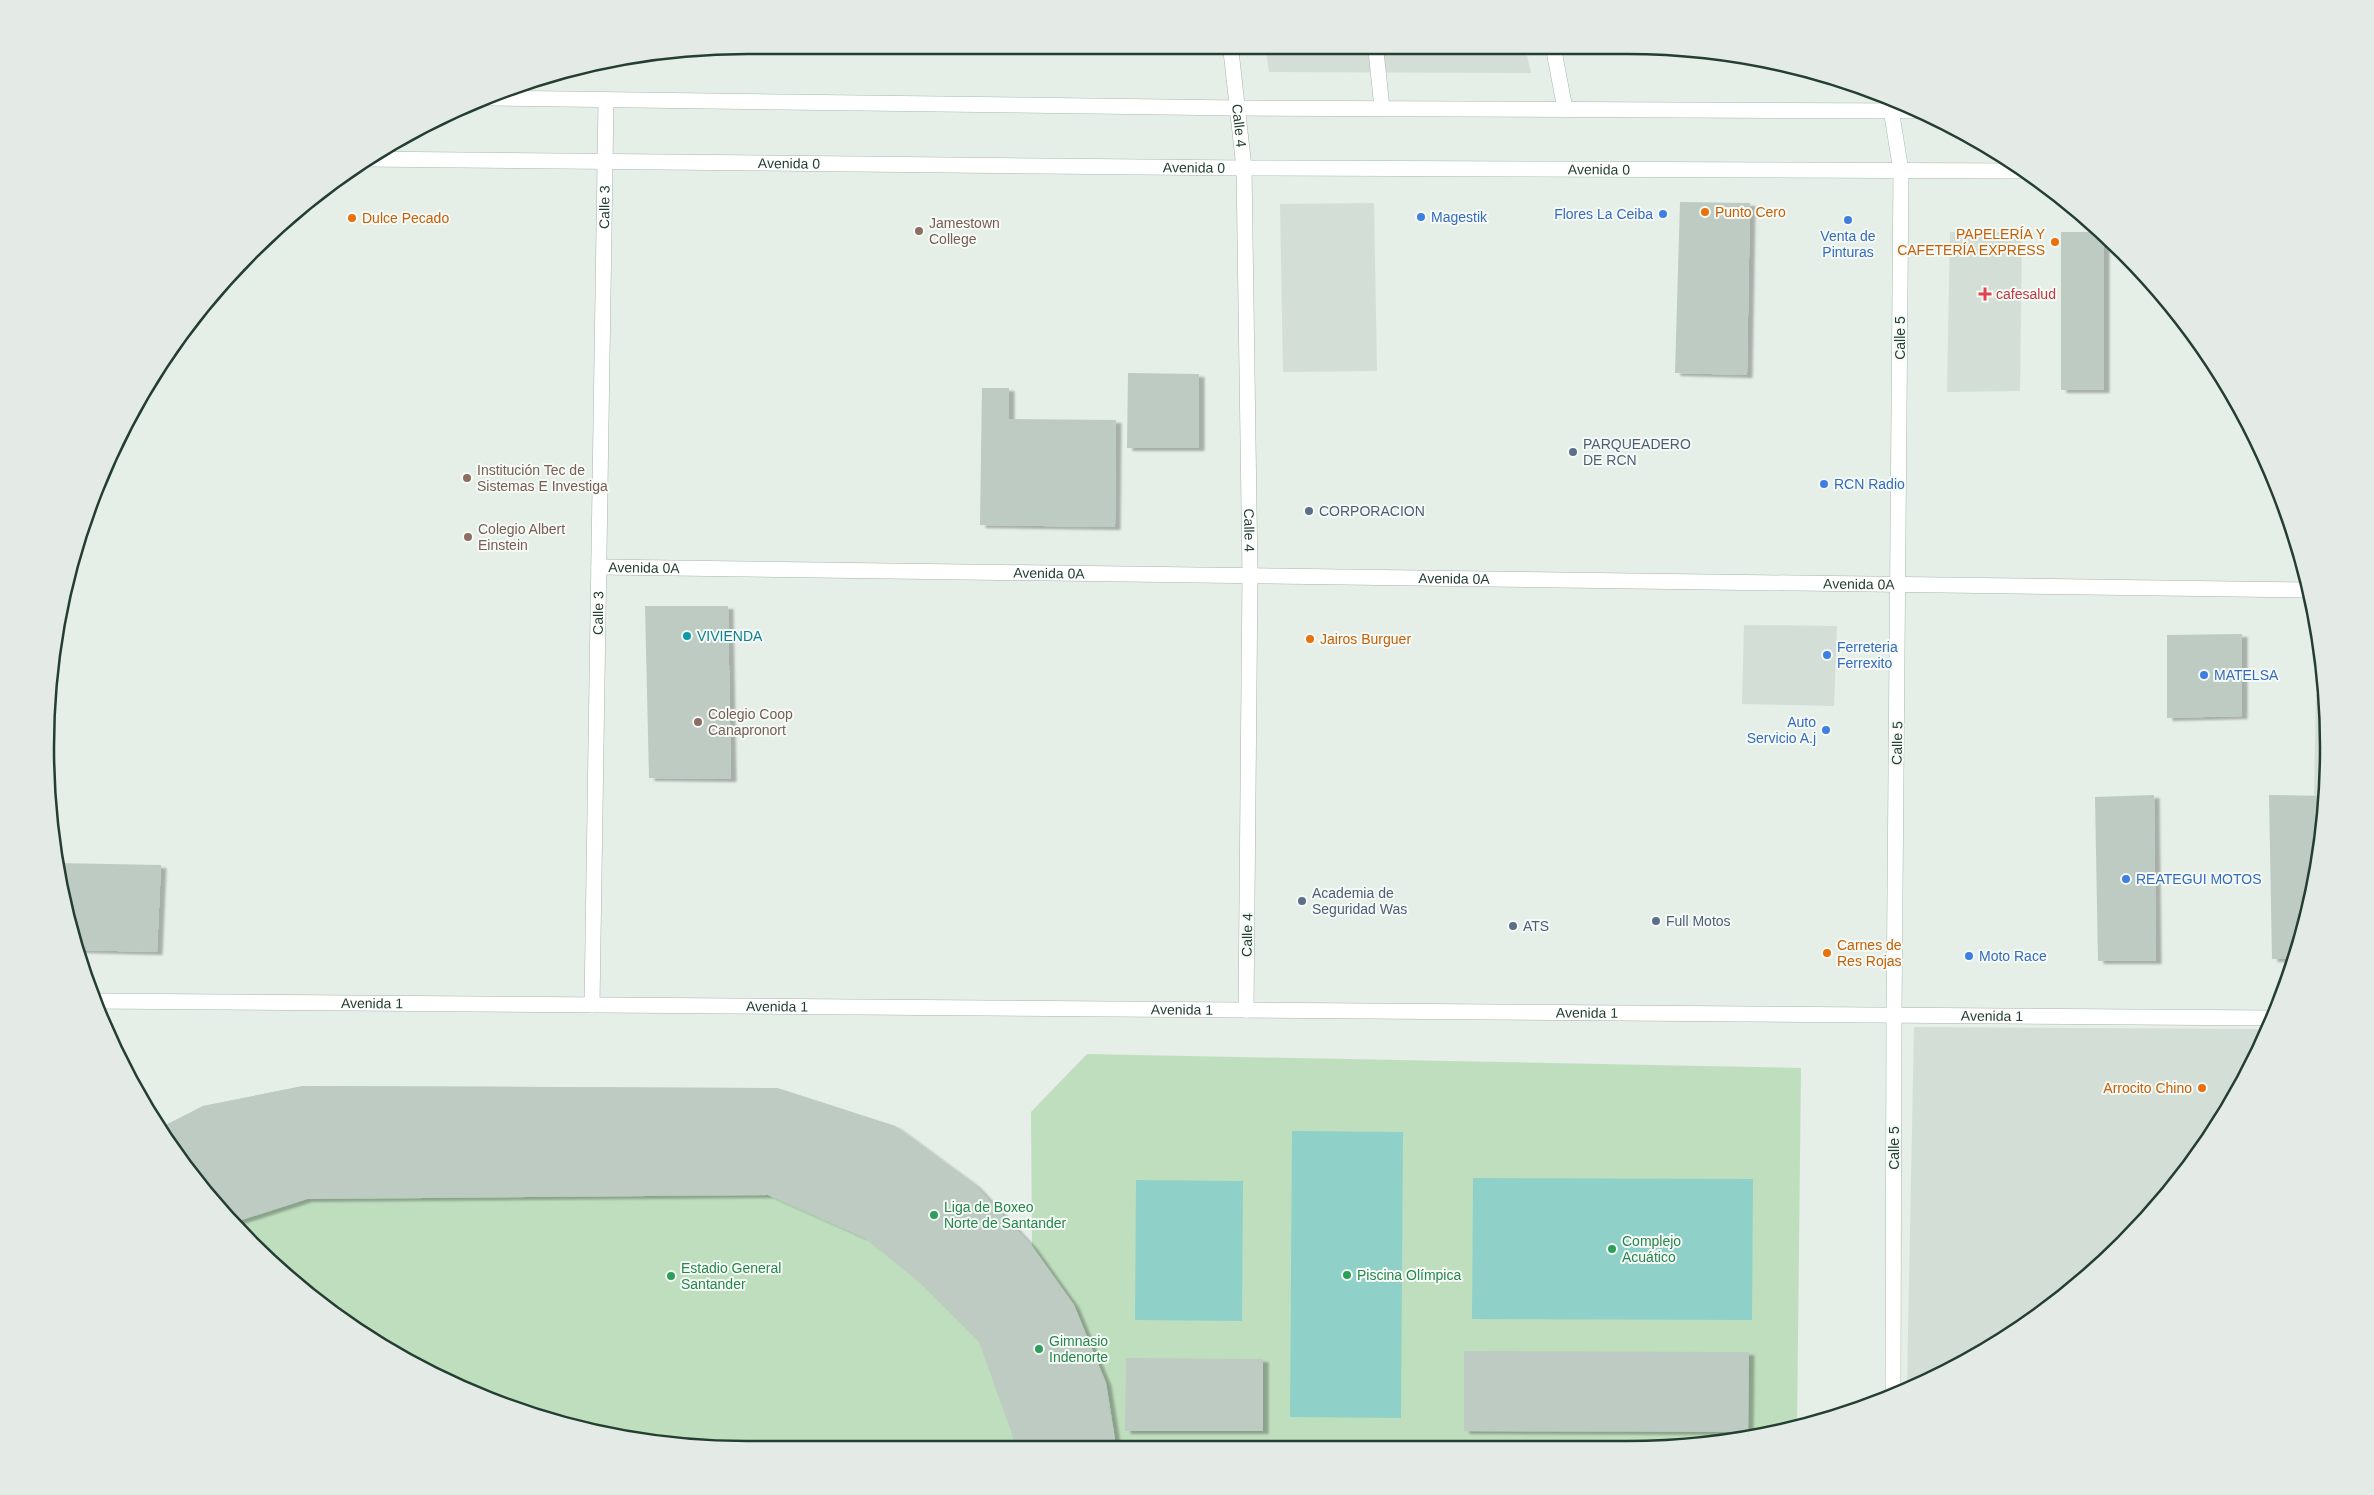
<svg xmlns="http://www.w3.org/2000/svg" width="2374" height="1495" font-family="Helvetica,sans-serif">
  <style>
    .built { fill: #d3ded6 }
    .green { fill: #bfdebe }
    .water { fill: #8fd1c9 }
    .building { fill: #bdcbc2; filter: url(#shadow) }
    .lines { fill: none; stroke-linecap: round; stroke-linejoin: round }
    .lane-casing { stroke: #a7b6ad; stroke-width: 16 }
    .street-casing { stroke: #a7b6ad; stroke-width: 16 }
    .secondary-casing { stroke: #a6bcaf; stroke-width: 16 }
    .lane { stroke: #fff; stroke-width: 15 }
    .street { stroke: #fff; stroke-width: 15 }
    .secondary { stroke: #fff; stroke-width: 15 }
    .food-dot { fill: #e8710a; stroke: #f5faf6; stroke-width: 2 }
    .shop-dot { fill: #3f7fe0; stroke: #f5faf6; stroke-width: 2 }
    .education-dot { fill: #8d6e63; stroke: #f5faf6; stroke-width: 2 }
    .health-dot { fill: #e0444e; stroke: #f5faf6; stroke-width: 2 }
    .service-dot { fill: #5c6f8a; stroke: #f5faf6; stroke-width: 2 }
    .culture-dot { fill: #0f9aa8; stroke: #f5faf6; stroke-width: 2 }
    .leisure-dot { fill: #2e9e5b; stroke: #f5faf6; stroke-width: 2 }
    .labels { text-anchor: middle; stroke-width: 4; stroke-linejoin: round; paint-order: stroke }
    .street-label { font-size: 14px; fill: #243f31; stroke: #f5faf6 }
    .food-label { font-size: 14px; fill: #c56008; stroke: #f5faf6; text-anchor: start }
    .shop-label { font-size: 14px; fill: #366cbe; stroke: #f5faf6; text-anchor: start }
    .education-label { font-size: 14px; fill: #785e54; stroke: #f5faf6; text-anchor: start }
    .health-label { font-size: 14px; fill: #be3a42; stroke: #f5faf6; text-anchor: start }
    .service-label { font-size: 14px; fill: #4e5e75; stroke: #f5faf6; text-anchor: start }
    .culture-label { font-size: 14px; fill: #0d838f; stroke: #f5faf6; text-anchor: start }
    .leisure-label { font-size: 14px; fill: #27864d; stroke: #f5faf6; text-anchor: start }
    .rim { fill: none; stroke: #243f31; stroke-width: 2.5 }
  </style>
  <defs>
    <filter id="shadow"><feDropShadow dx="5.5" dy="3" stdDeviation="1" flood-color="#0004"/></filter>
  </defs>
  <rect width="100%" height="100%" fill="#e5eee7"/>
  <!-- built -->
  <g class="built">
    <polygon points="1266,51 1526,51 1531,73 1269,72"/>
    <polygon points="1374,203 1377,371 1283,372 1280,204"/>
    <polygon points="1950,232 2022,232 2020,391 1947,392"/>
    <polygon points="1744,625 1837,626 1834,706 1742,704"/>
    <polygon points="2316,694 2324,694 2327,796 2314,796"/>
    <polygon points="1914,1027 2267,1029 2256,1058 2184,1175 2089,1276 1977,1356 1907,1385"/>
  </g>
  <!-- green -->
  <polygon class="green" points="1087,1054 1801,1068 1797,1428 1673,1448 656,1444 478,1396 320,1305 220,1211 158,1129 203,1106 303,1086 777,1088 895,1126 975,1185 1032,1246 1031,1112"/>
  <!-- water -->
  <g class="water">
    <polygon points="1292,1131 1403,1132 1401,1418 1290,1417"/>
    <polygon points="1473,1178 1753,1179 1752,1320 1472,1319"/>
    <polygon points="1136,1180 1243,1181 1242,1321 1135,1320"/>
  </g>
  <!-- building -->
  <g class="building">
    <polygon points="1680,202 1750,203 1747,375 1675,373"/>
    <polygon points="2061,232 2099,232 2104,236 2104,390 2061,390"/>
    <polygon points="1128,373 1199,374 1199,448 1127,448"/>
    <polygon points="982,388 1009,388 1009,419 1116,420 1115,527 980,525"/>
    <polygon points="645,606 728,606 731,779 649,778"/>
    <polygon points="2242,634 2242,716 2167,718 2167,635"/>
    <polygon points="2154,795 2156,961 2098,961 2095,797"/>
    <polygon points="2269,795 2327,796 2305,930 2294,959 2272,959"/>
    <polygon points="56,863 161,865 157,952 76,950 69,930"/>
    <polygon points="303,1086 777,1088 895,1126 975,1185 1032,1246 1074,1305 1106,1383 1116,1446 1014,1446 1013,1437 979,1342 917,1280 865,1238 768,1195 307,1199 232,1223 220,1211 158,1129 203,1106"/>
    <polygon points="1464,1351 1749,1352 1748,1432 1464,1431"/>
    <polygon points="1126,1358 1263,1359 1263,1431 1125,1431"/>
  </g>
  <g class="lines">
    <!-- lane casing -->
    <g class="lane-casing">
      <polyline id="lane" points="1376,51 1382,108"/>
    </g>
    <!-- street casing -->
    <g class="street-casing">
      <g id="street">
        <path id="s1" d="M1231 51 1244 168 1250 575 1246 1010"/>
        <polyline points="1554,51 1565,109"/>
        <path id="s2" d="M599 567 2308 590"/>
        <path id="s3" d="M93 1001 2272 1018"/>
        <path id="s4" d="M592 1005 606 100"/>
      </g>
    </g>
    <!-- secondary casing -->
    <g class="secondary-casing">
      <g id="secondary">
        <polyline points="1889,97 1901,171 1894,1015 1893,1391"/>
        <polyline points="489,98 1238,108 1918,111"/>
        <path id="s5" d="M365 159 1244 168 2021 171"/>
      </g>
    </g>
    <!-- lane -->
    <use href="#lane" class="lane"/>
    <!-- street -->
    <use href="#street" class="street"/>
    <!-- secondary -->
    <use href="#secondary" class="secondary"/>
  </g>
  <!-- markers -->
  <g class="food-dot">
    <circle cx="1705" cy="212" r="5"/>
    <circle cx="352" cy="218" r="5"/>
    <circle cx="2055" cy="242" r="5"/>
    <circle cx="1310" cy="639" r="5"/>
    <circle cx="1827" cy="953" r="5"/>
    <circle cx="2202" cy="1088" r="5"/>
  </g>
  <g class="shop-dot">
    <circle cx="1663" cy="214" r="5"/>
    <circle cx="1421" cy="217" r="5"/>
    <circle cx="1848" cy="220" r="5"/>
    <circle cx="1824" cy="484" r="5"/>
    <circle cx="1827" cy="655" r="5"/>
    <circle cx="2204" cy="675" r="5"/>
    <circle cx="1826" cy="730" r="5"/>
    <circle cx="2126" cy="879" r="5"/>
    <circle cx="1969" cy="956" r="5"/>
  </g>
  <g class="education-dot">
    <circle cx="919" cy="231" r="5"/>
    <circle cx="467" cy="478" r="5"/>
    <circle cx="468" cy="537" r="5"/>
    <circle cx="698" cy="722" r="5"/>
  </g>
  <path class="health-dot" d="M1982.5 286.5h5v5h5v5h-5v5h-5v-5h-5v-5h5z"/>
  <g class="service-dot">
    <circle cx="1573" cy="452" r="5"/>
    <circle cx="1309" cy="511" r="5"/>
    <circle cx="1302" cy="901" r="5"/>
    <circle cx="1656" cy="921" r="5"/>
    <circle cx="1513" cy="926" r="5"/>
  </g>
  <circle class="culture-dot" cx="687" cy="636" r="5"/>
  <g class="leisure-dot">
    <circle cx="934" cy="1215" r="5"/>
    <circle cx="1612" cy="1249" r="5"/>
    <circle cx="1347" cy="1275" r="5"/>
    <circle cx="671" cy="1276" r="5"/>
    <circle cx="1039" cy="1349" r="5"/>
  </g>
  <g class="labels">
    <!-- street labels -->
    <g class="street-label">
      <text dy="5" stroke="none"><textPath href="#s1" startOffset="75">Calle 4</textPath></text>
      <text dy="5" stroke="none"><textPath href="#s5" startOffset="424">Avenida 0</textPath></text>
      <text dy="5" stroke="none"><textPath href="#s5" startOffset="829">Avenida 0</textPath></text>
      <text dy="5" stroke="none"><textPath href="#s5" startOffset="1234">Avenida 0</textPath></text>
      <text dy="5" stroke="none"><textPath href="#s4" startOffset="798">Calle 3</textPath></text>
      <text transform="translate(1900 338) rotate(-90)" y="5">Calle 5</text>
      <text dy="5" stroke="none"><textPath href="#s1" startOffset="480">Calle 4</textPath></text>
      <text dy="5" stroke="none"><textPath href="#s2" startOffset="45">Avenida 0A</textPath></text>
      <text dy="5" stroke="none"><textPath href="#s2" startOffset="450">Avenida 0A</textPath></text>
      <text dy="5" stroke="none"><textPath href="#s2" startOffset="855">Avenida 0A</textPath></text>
      <text dy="5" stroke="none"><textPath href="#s2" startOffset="1260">Avenida 0A</textPath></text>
      <text dy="5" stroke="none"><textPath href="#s4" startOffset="392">Calle 3</textPath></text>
      <text transform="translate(1897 743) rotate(-89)" y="5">Calle 5</text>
      <text transform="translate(1247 935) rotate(-89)" y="5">Calle 4</text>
      <text dy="5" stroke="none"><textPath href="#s3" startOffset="279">Avenida 1</textPath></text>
      <text dy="5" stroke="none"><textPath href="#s3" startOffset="684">Avenida 1</textPath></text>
      <text dy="5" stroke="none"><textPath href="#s3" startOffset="1089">Avenida 1</textPath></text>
      <text dy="5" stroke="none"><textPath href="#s3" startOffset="1494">Avenida 1</textPath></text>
      <text dy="5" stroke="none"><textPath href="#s3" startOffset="1899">Avenida 1</textPath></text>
      <text transform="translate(1894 1148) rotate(-90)" y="5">Calle 5</text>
    </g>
    <!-- food labels -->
    <g class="food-label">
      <text x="1715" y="217">Punto Cero</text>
      <text x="362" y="223">Dulce Pecado</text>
      <text x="2045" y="239" text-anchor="end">PAPELERÍA Y<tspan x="2045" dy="16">CAFETERÍA EXPRESS</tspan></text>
      <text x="1320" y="644">Jairos Burguer</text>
      <text x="1837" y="950">Carnes de<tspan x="1837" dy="16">Res Rojas</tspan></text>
      <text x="2192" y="1093" text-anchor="end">Arrocito Chino</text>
    </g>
    <!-- shop labels -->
    <g class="shop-label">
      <text x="1653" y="219" text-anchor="end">Flores La Ceiba</text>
      <text x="1431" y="222">Magestik</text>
      <text x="1848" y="241" text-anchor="middle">Venta de<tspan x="1848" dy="16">Pinturas</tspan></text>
      <text x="1834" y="489">RCN Radio</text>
      <text x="1837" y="652">Ferreteria<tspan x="1837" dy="16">Ferrexito</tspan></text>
      <text x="2214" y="680">MATELSA</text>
      <text x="1816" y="727" text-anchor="end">Auto<tspan x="1816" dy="16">Servicio A.j</tspan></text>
      <text x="2136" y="884">REATEGUI MOTOS</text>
      <text x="1979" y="961">Moto Race</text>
    </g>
    <!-- education labels -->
    <g class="education-label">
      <text x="929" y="228">Jamestown<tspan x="929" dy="16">College</tspan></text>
      <text x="477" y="475">Institución Tec de<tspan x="477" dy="16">Sistemas E Investiga</tspan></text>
      <text x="478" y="534">Colegio Albert<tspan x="478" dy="16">Einstein</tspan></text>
      <text x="708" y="719">Colegio Coop<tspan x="708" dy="16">Canapronort</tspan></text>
    </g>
    <!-- health labels -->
    <g class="health-label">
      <text x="1996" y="299">cafesalud</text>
    </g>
    <!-- service labels -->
    <g class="service-label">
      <text x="1583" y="449">PARQUEADERO<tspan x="1583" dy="16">DE RCN</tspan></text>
      <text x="1319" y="516">CORPORACION</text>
      <text x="1312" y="898">Academia de<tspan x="1312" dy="16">Seguridad Was</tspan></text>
      <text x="1666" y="926">Full Motos</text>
      <text x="1523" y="931">ATS</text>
    </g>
    <!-- culture labels -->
    <g class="culture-label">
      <text x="697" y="641">VIVIENDA</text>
    </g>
    <!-- leisure labels -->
    <g class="leisure-label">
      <text x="944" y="1212">Liga de Boxeo<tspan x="944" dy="16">Norte de Santander</tspan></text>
      <text x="1622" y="1246">Complejo<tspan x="1622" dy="16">Acuático</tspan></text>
      <text x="681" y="1273">Estadio General<tspan x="681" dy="16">Santander</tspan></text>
      <text x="1357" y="1280">Piscina Olímpica</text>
      <text x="1049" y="1346">Gimnasio<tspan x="1049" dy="16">Indenorte</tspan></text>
    </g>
  </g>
  <!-- crop -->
  <path d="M0 0H2374V1495H0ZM747 54H1627A693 693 0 0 1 2320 747V748A693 693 0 0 1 1627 1441H747A693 693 0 0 1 54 748V747A693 693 0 0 1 747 54Z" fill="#e4ebe6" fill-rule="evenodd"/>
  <path class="rim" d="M747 54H1627A693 693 0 0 1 2320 747V748A693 693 0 0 1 1627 1441H747A693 693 0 0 1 54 748V747A693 693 0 0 1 747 54Z"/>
</svg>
